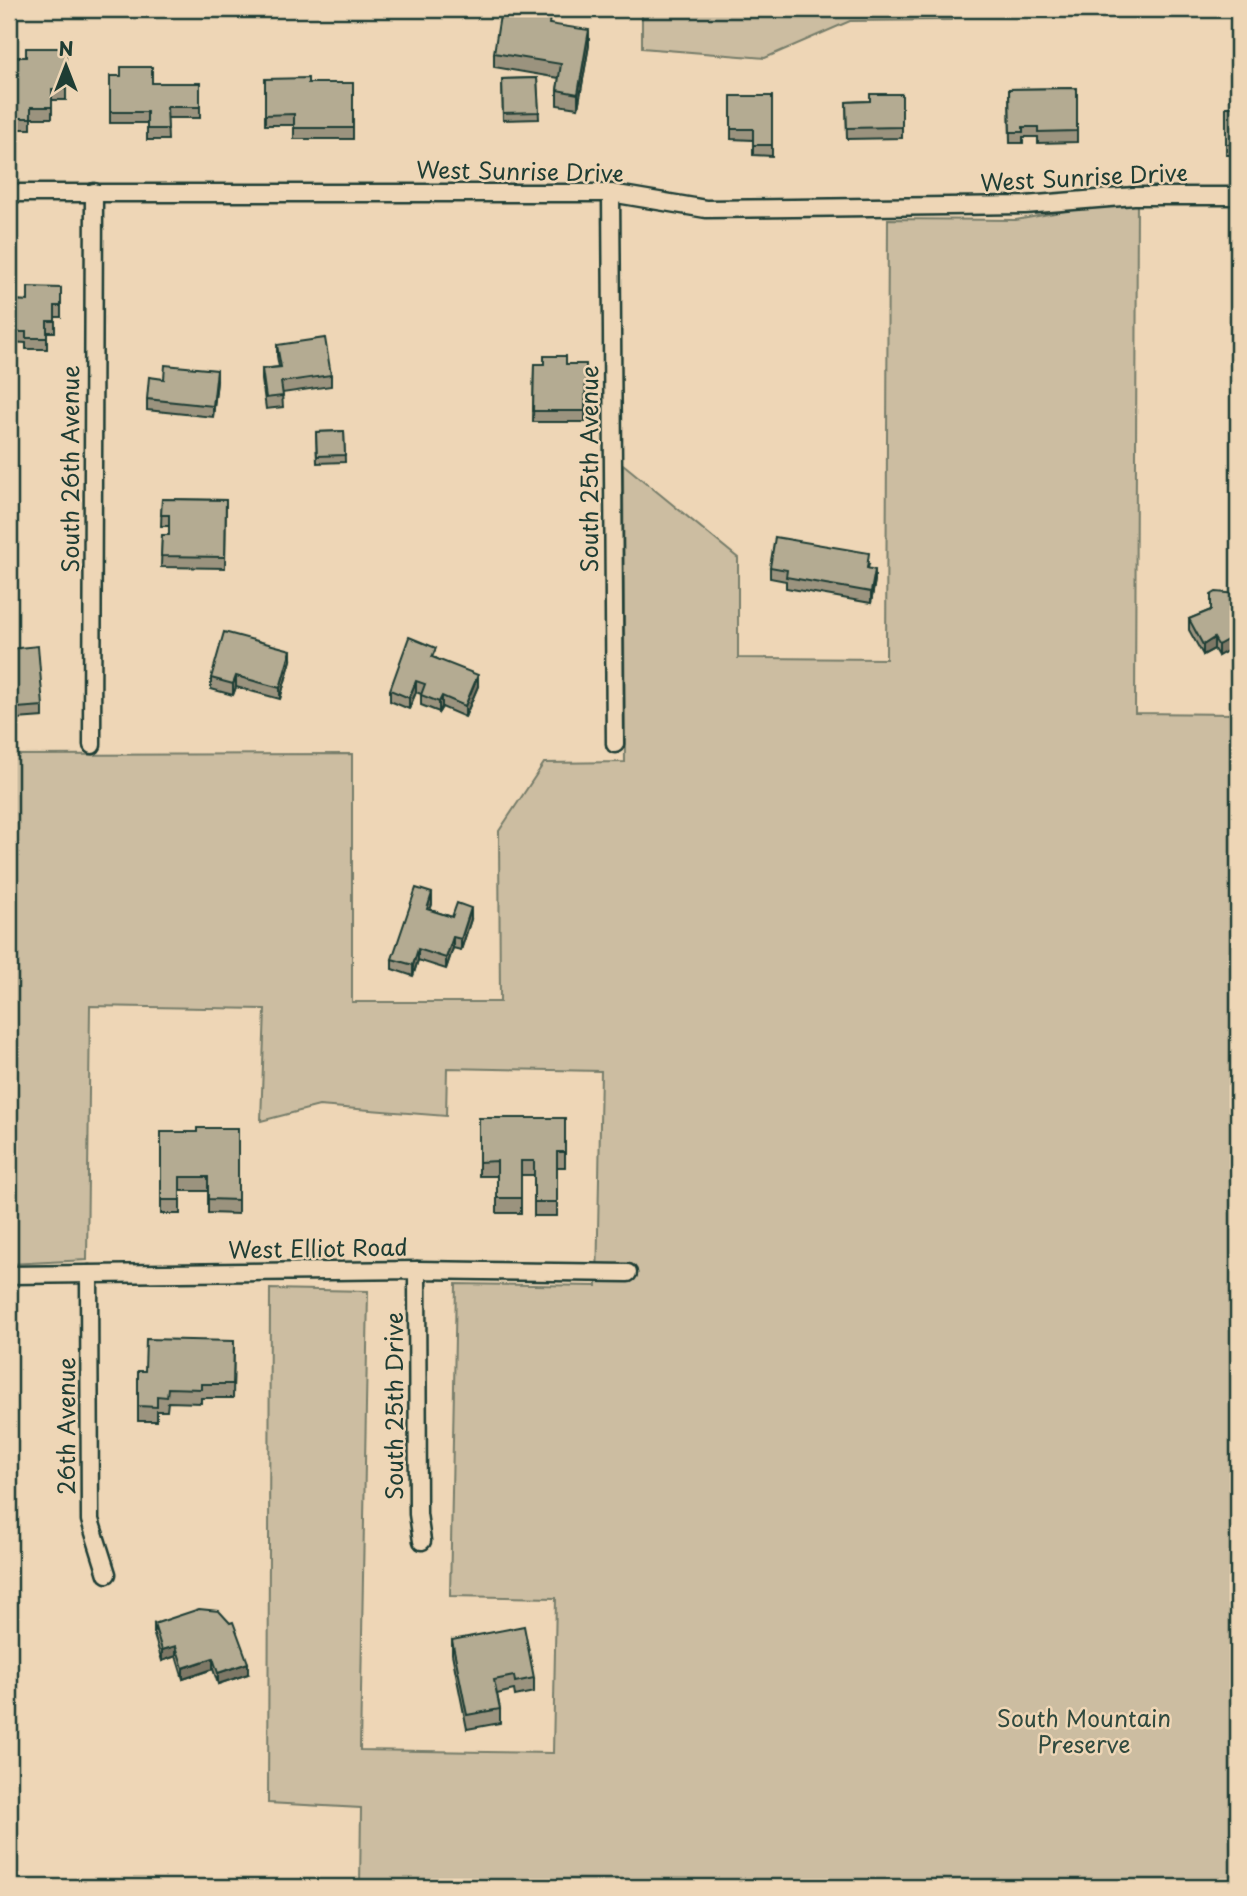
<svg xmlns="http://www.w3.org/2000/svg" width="1247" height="1896" font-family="'Playpen Sans',sans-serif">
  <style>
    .green { fill: #ccbda1; stroke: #767d6a; stroke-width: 2 }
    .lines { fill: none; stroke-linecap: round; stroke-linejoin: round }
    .minor-casing { stroke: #1f3d34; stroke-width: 21 }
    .minor { stroke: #eed6b6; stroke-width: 16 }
    .wall { fill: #9b937e; stroke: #1f3d34; stroke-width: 2 }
    .shaded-wall { fill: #7e7866; stroke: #1f3d34; stroke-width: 2 }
    .building { fill: #b4ab92; stroke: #1f3d34; stroke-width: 2 }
    .labels { text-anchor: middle; stroke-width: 5; stroke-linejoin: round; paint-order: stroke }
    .street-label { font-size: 23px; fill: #1f3d34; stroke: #eed6b6 }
    .park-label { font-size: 23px; fill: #304a3f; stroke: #eed6b6 }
  </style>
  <rect width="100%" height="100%" fill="#eed6b6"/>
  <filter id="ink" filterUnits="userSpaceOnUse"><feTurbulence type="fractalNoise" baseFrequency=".0143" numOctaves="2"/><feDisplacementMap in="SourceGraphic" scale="14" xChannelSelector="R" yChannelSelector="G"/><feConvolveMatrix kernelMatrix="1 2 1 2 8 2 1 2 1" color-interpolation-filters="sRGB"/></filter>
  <g filter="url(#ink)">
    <!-- green -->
    <g class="green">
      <polygon points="642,9 954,9 952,20 850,21 765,58 642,48"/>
      <polygon points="1137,198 1135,713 1238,714 1238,1887 360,1887 361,1808 268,1803 270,1289 368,1291 360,1750 553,1753 556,1598 450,1596 456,1284 597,1286 601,1071 447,1068 446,1116 319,1106 261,1121 265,1009 90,1006 87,1260 9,1264 9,755 352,754 352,1002 500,1002 499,831 544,763 625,762 623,464 738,558 738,658 886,659 888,219 1016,220"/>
    </g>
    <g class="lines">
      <!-- minor casing -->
      <g class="minor-casing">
        <g id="minor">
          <polyline points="9,193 611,193 706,209 1025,205 1134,196 1238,196"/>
          <polyline points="611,193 615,744"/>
          <polyline points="92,745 94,192"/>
          <polyline points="417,1270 418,1514 422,1541"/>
          <polyline points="89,1274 90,1520 107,1574"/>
          <polyline points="9,1275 417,1270 628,1273"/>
        </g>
      </g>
      <!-- minor -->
      <use href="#minor" class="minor"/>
    </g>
    <!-- wall -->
    <g class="wall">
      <polygon points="523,12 550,24 589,45 578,108 557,105 557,90 559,78 494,67 494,53"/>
      <polygon points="66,48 66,100 52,100 52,118 31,118 31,129 9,129 9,71 14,71 26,57"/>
      <polygon points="110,76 152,83 200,83 200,118 167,118 168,140 147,140 147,123 110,123"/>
      <polygon points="537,78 539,119 503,120 502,79"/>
      <polygon points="265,79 308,83 353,83 353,139 294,139 294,125 265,125"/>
      <polygon points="1077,88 1077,142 1038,143 1038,137 1023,137 1023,143 1010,143 1009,89"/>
      <polygon points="902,94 902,138 847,139 846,102 870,101"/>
      <polygon points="731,96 772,96 772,156 753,155 753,140 731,139"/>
      <rect x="1226" y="107" width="12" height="48"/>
      <polygon points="61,288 61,317 55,317 55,332 47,332 47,349 26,349 26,343 9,342 9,300 28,301"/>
      <polygon points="277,345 331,375 331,386 282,393 283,407 266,409 262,380 262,369 279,367 277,356"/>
      <polygon points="534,364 586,364 585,422 533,422"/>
      <polygon points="164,379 217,381 213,417 147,410 147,399"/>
      <polygon points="344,431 345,462 317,463 316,432"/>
      <polygon points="162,499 226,500 225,568 161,567 162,535 169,535 169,526 161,526"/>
      <polygon points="869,564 868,568 875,580 871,603 786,588 786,581 770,578 770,567"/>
      <polygon points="1238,594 1238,635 1236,635 1236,646 1218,656 1214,649 1203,655 1189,630 1189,619 1211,610"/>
      <polygon points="9,649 43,706 43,717 17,719 16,701 9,702"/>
      <polygon points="436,658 478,686 465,717 442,707 439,712 421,705 421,694 416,692 409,709 390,701 390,690"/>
      <polygon points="291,660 280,699 236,687 233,695 211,689 211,678"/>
      <polygon points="432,904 430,910 452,917 471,919 461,950 453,948 446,969 418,960 413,976 392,969 392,959"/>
      <polygon points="479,1118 565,1118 565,1167 557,1167 557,1216 534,1216 534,1175 521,1175 521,1213 497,1213 497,1176 479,1176"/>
      <polygon points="238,1128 238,1214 208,1213 208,1191 180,1191 180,1214 161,1214 161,1132 197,1132"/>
      <polygon points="234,1341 233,1398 201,1398 201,1403 168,1402 167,1411 157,1411 157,1421 138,1421 138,1406 145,1371"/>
      <polygon points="154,1624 248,1674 218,1684 213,1669 183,1679 176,1656 162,1661 154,1635"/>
      <polygon points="452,1640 534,1678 534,1692 515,1696 514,1690 497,1694 500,1709 500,1723 467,1729 452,1654"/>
    </g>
    <!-- shaded-wall -->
    <g class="shaded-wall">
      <polygon points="589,30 589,45 578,108 578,94"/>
      <polygon points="217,370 217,381 213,417 213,406"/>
      <polygon points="875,570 875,580 871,603 871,592"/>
      <polygon points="1236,635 1236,646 1218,656 1218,645"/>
      <polygon points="1214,638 1214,649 1203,655 1203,645"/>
      <polygon points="291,650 291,660 280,699 280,688"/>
      <polygon points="478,675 478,686 465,717 465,706"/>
      <polygon points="236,676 236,687 233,695 233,684"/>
      <polygon points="416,681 416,692 409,709 409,698"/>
      <polygon points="442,696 442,707 439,712 439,702"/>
      <polygon points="432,893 432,904 427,920 427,909"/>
      <polygon points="471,908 471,919 461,950 461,939"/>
      <polygon points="453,937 453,948 446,969 446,958"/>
      <polygon points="418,949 418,960 413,976 413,965"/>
      <polygon points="176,1646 176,1656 162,1661 162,1650"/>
      <polygon points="213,1658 213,1669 183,1679 183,1668"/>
      <polygon points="248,1663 248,1674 218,1684 218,1673"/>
    </g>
    <!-- building -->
    <g class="building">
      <polygon points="501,9 523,9 522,12 550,17 549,24 589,30 578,94 557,90 561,64 494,53"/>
      <polygon points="26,48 66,48 66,89 52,89 52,107 31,107 31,118 9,118 9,71 14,71 14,57 26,57"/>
      <polygon points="121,67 152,67 152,83 200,83 200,107 167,107 168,129 147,129 147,112 110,112 110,76 121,76"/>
      <polygon points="308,78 308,83 353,83 353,128 294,128 294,114 265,115 265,79"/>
      <polygon points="537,78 539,112 503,113 502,79"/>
      <polygon points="1077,88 1077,131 1038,132 1038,127 1023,127 1023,132 1010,132 1009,89"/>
      <polygon points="870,94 902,94 902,127 847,128 846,102 870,101"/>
      <polygon points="731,96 772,96 772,145 753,145 753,129 731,129"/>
      <rect x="1226" y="107" width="12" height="37"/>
      <polygon points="28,287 61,288 61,306 55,306 55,321 47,321 47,338 26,338 26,332 9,332 9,300 28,301"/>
      <polygon points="325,338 331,375 281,382 283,396 266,398 262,369 281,367 277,345"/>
      <polygon points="544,356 566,356 566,364 586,364 585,411 533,411 534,364 544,364"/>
      <polygon points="165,365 217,370 213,406 147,399 149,377 164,379"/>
      <polygon points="344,431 345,455 317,456 316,432"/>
      <polygon points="162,499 226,500 225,557 161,556 162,535 169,535 169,515 161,515"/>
      <polygon points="775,537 869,553 867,568 875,570 871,592 786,577 787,570 770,567"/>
      <polygon points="1216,592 1238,594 1238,624 1236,624 1236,635 1218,645 1214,638 1203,645 1189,619 1211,610 1211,595"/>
      <polygon points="224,632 291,650 280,688 236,676 233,684 211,678"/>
      <polygon points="409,637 436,648 432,657 478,675 465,706 442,696 439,702 421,695 425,684 416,681 409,698 390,690"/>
      <polygon points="38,646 43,706 17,708 16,690 9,691 9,649"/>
      <polygon points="416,888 432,893 427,909 452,917 457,903 471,908 461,939 453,937 446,958 418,949 413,965 392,959"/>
      <polygon points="479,1118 565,1118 565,1152 557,1152 557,1202 534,1202 534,1161 521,1161 521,1198 497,1198 497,1161 479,1162"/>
      <polygon points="197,1128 238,1128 238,1200 208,1199 208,1177 180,1177 180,1200 161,1200 161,1132 197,1132"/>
      <polygon points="146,1339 234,1341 233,1384 201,1384 201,1389 168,1388 167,1397 157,1396 157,1407 138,1406 138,1371 145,1371"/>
      <polygon points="199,1609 219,1611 230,1623 233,1622 248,1663 218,1673 213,1658 183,1668 176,1646 162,1650 154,1624"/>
      <polygon points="524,1626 534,1678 515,1682 514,1676 494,1680 500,1709 467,1715 452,1640"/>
    </g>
  </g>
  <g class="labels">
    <!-- street labels -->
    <g class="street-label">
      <text transform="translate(520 172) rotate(1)" y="8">West Sunrise Drive</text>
      <text transform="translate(1084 178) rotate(-3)" y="8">West Sunrise Drive</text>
      <text transform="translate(71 469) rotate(-90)" y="8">South 26th Avenue</text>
      <text transform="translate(590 469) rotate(-90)" y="8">South 25th Avenue</text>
      <text transform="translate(318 1249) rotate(-1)" y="8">West Elliot Road</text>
      <text transform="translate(395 1406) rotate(-90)" y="8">South 25th Drive</text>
      <text transform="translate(67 1426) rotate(-90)" y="8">26th Avenue</text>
    </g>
    <!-- park labels -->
    <g class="park-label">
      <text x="1084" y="1727">South Mountain<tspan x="1084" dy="26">Preserve</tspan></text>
    </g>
  </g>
  <!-- margin -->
  <rect width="1247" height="1896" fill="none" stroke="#eed6b6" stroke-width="35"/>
  <rect x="18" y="18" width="1212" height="1861" fill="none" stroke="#1f3d34" stroke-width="2.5" filter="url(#ink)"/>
  <!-- north arrow -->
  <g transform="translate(66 66)" stroke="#eed6b6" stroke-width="5" paint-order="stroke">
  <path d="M0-5L12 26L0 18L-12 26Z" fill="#1f3d34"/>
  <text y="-10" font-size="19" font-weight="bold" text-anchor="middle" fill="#1f3d34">N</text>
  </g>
</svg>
